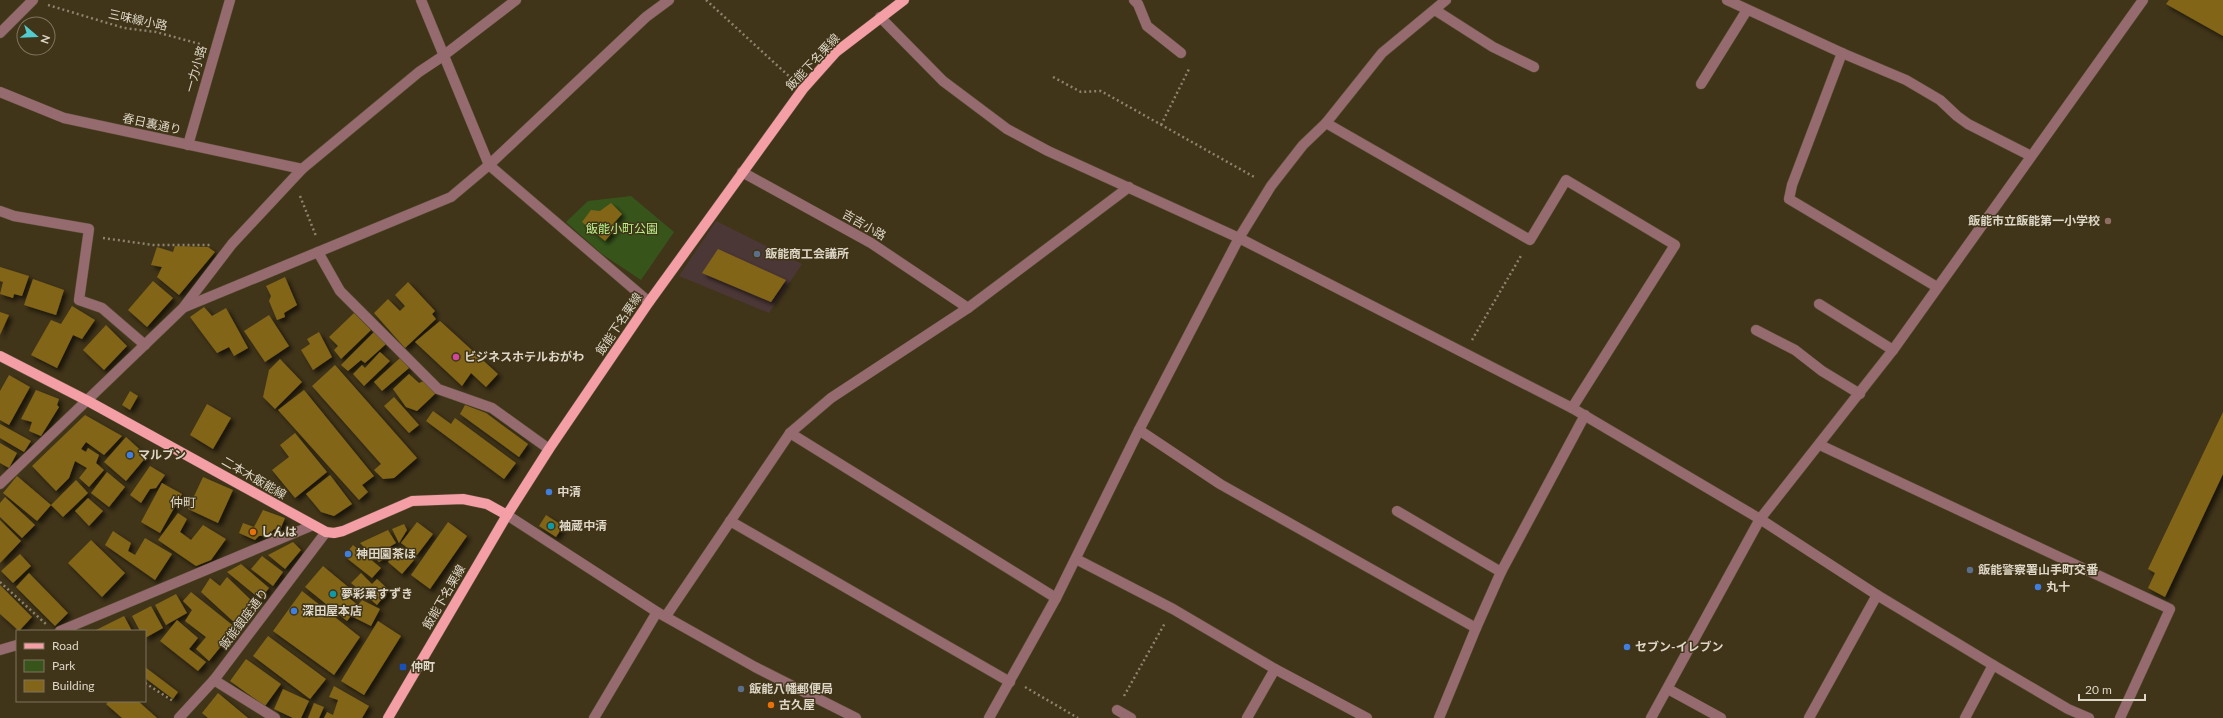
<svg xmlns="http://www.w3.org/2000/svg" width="2223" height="718" font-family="Lato,'Noto Sans JP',sans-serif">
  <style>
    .commercial { fill: #4c3737 }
    .green { fill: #37551b }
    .building { fill: #826519; filter: url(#shadow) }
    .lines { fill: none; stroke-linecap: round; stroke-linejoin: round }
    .minor-casing { stroke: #5c5138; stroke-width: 11 }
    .major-casing { stroke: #5c5138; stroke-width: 11 }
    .path { stroke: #8d846e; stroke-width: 2.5; stroke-dasharray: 2 3; stroke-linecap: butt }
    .minor { stroke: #966b6f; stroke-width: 10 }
    .major { stroke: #f49ea6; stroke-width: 10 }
    .education-dot { fill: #8d6e63; stroke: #403419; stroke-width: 1.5 }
    .service-dot { fill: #5c6f8a; stroke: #403419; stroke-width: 1.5 }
    .hotel-dot { fill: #d1479c; stroke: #403419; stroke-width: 1.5 }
    .shop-dot { fill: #3f7fe0; stroke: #403419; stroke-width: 1.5 }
    .culture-dot { fill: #0f9aa8; stroke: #403419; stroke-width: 1.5 }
    .food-dot { fill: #e8710a; stroke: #403419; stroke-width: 1.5 }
    .transit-dot { fill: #1a4fb4; stroke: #403419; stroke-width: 1.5 }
    .labels { text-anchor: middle; stroke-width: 3; stroke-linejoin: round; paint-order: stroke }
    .street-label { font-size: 12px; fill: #ded7c7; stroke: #403419 }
    .poi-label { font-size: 12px; font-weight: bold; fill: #ded7c7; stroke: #403419; text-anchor: start }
    .park-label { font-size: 12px; fill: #b8f488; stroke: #403419 }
    .neighbourhood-label { font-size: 13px; fill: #ded7c7; stroke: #403419 }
  </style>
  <defs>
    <filter id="shadow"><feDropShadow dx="3.5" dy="3.5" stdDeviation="2" flood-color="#0009"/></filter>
  </defs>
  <rect width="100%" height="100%" fill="#403419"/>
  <!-- commercial -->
  <polygon class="commercial" points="716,221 802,264 769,313 679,276"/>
  <!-- green -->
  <polygon class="green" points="631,196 674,232 641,280 602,254 566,222 588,201"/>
  <!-- building -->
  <g class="building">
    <polygon points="2169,0 2223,0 2223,36 2166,4"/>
    <polygon points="611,203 622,214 613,224 617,227 605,241 582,222 591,210 600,211"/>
    <polygon points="175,246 208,247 215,252 179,295 157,277 162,267 151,265 157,247 173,252"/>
    <polygon points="718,249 786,280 771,302 702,273"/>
    <polygon points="0,267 29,276 22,296 14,294 13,298 0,294 3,282 0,281"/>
    <polygon points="285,277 297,305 284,313 285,317 277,320 269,301 271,296 266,286"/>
    <polygon points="33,279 64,290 56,315 24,305"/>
    <polygon points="153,281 173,298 147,327 128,310"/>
    <polygon points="408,282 435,311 432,314 436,319 405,348 374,313 388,299 400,311 405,306 395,295"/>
    <polygon points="72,306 95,320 82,339 73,335 57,368 31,355 51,320 61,324"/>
    <polygon points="204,307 212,316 226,308 248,348 234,356 229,347 217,353 190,317"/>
    <polygon points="0,312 9,315 0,335"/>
    <polygon points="354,313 371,330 341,359 334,350 338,346 329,337"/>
    <polygon points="269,315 289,346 265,362 244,331"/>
    <polygon points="440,321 498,374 486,387 471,373 462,386 415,342"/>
    <polygon points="106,325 127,346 104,370 83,350"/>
    <polygon points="319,332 332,357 313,370 301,350 310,344 307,339"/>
    <polygon points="374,332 386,344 365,363 361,360 348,371 341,365"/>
    <polygon points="380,352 390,361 364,386 353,374 362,365 365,368"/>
    <polygon points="400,358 409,368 382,391 374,382"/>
    <polygon points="280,359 302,382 275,409 263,397 269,370"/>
    <polygon points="335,365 417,458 394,478 383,479 374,470 381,464 312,386"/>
    <polygon points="409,374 419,383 424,381 436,393 417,411 406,407 393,389"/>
    <polygon points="9,375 30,387 9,425 0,420 0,391"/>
    <polygon points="36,390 59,399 57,405 59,407 41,436 29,431 32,422 21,419"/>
    <polygon points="304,390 374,476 362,485 368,492 359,500 278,410"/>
    <polygon points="130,391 138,396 130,410 122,405"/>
    <polygon points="394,397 419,425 409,433 384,406"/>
    <polygon points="207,404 231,418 213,449 190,435"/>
    <polygon points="465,405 486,413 528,444 519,457 460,414"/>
    <polygon points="433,411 451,424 455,418 516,463 504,479 426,421"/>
    <polygon points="2223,412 2223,474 2165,597 2148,588 2155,573 2148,569"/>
    <polygon points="85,415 122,436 104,455 86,442 81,449 86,452 88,448 99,455 96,463 104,470 89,487 79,478 87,468 75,461 69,478 56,491 32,466"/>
    <polygon points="0,424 31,441 24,452 0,438"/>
    <polygon points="295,433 327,472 295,498 272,470 289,457 280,445"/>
    <polygon points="126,437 147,456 126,481 104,462"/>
    <polygon points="0,443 17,453 9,468 0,463"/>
    <polygon points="150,466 165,475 156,488 150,489 141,503 130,495"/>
    <polygon points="107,472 125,487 109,507 91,493"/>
    <polygon points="330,475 352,504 334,516 321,512 306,494"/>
    <polygon points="17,476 51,505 37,521 3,493"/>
    <polygon points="203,477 233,490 218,523 188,509"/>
    <polygon points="76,480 88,493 63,517 51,505"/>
    <polygon points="162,483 182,494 160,533 141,522"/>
    <polygon points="5,497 35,525 22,538 0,517 0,503"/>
    <polygon points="88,498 103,511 89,526 75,511"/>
    <polygon points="263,510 285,518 280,530 274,529 269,535 259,536 255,540 239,533 243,523 254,527"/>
    <polygon points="178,513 187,519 180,532 191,540 203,525 226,539 211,560 196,566 158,540"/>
    <polygon points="546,515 563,526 556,537 539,526"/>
    <polygon points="0,520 21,541 0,563"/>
    <polygon points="417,522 433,534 417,555 401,543"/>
    <polygon points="448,522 467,536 430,589 411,575"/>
    <polygon points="404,524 407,530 399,543 392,529"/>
    <polygon points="388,530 396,543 386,549 390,555 379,562 360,543"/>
    <polygon points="113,531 131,543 128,551 135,555 145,538 172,554 155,580 105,545"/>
    <polygon points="91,540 125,573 102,597 68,563"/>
    <polygon points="293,542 301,550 285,569 268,555"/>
    <polygon points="353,545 381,568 372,578 344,556"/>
    <polygon points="400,547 414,560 402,574 388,562"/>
    <polygon points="20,554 31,566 13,583 1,571"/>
    <polygon points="262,556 283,572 273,586 251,569"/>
    <polygon points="241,564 269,588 260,599 227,572"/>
    <polygon points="323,566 353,591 349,598 358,605 362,600 380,609 371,626 351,616 347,621 305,587"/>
    <polygon points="29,573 68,613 55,626 16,587"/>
    <polygon points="361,573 372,584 377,579 389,590 377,605 351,583"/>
    <polygon points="227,577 253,602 235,623 201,592 210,578 220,586"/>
    <polygon points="0,585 32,617 19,631 0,614"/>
    <polygon points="302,591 360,637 334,675 273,631"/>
    <polygon points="191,592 236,628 209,661 196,649 206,637 185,621 192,610 183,601"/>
    <polygon points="176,594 187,613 166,625 155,605"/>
    <polygon points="151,606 163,628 145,638 145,631 140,631 132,616"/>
    <polygon points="124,616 132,631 94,631"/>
    <polygon points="177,620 198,638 189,649 206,662 198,671 160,641"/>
    <polygon points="378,621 401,636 364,695 341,681"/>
    <polygon points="268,636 326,679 310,699 253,656"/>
    <polygon points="246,659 281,684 265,706 230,681"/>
    <polygon points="145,667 178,692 173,699 145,678"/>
    <polygon points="334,686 369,706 362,718 324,718 327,712 333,715 338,700 329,697"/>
    <polygon points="283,689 309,701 301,718 293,718 274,709"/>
    <polygon points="218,693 248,718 208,718 202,713"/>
    <polygon points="109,701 138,701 157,718 122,718 106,704"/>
    <polygon points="314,703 324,707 319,718 308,718"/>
  </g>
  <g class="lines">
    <!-- minor casing -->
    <g class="minor-casing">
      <g id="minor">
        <polyline points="421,0 489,165 649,302"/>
        <polyline points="1134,0 1138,4 1147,26 1181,53"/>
        <polyline points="1727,0 1842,53 1906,80 1940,100 1957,116 1968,124 2031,156"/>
        <polyline points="1435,10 1493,47 1534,67"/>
        <polyline points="880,17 943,81 1007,129 1048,151 1239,238 1572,408 1760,519 1877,595 1993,665"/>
        <polyline points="0,33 33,0"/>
        <polyline points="1842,53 1792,185 1789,199 1937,287"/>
        <polyline points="1701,84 1747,10"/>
        <polyline points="0,92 64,118 302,169"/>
        <polyline points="1326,123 1530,240 1566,180 1675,245 1572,408"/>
        <polyline points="188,145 230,0"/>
        <polyline points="742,172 871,243 968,308"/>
        <polyline points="0,211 14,216 89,229 79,300 102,308 145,345"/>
        <polyline points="318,252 340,291 438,389 492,408 549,449"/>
        <polyline points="1819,304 1893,350"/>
        <polyline points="185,307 451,197 489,165 646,17 669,0"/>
        <polyline points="1756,330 1795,350 1822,371 1860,394"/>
        <polyline points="1139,430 1220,484 1476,628"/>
        <polyline points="790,433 1056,598"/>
        <polyline points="1820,445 2170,609 2120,718"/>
        <polyline points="0,484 183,308 232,244 302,169 419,72 443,56 516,0"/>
        <polyline points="1397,511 1501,572"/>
        <polyline points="507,515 657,612 755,667 856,718"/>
        <polyline points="730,521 1010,682"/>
        <polyline points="1076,559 1173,609 1275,669 1367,718"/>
        <polyline points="666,616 790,433 831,398 968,308 1129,187"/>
        <polyline points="60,631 311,526"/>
        <polyline points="0,650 17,645"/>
        <polyline points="214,680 275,718"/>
        <polyline points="1668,689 1721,718"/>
        <polyline points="1117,710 1131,718"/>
        <polyline points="179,718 214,680 326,532"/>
        <polyline points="594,718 657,612"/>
        <polyline points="989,718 1056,598 1139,430 1239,238 1271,186 1303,145 1326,123 1382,53 1446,0"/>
        <polyline points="1247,718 1275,669"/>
        <polyline points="1439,718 1476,628 1501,572 1585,415"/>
        <polyline points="1651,718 1760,519 1893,350 2143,0"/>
        <polyline points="1809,718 1877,595"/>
        <polyline points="1965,718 1993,665 2068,709 2089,718"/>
      </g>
    </g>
    <!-- major casing -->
    <g class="major-casing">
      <g id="major">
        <polyline points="0,356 88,401 326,532 334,533 343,531 412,501 463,499 487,504 507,515"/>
        <polyline points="388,718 507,515 549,449 649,302 803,89 836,52 904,0"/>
      </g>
    </g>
    <!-- path -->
    <g class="path">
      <polyline points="706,0 792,79"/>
      <polyline points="48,5 124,28 156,32 200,44"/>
      <polyline points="1053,77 1081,92 1101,91 1256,178"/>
      <polyline points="1161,125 1190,67"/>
      <polyline points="300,196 316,236"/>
      <polyline points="103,238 153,245 212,245"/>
      <polyline points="1472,340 1522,254"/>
      <polyline points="0,582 47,625"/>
      <polyline points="145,683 173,701"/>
      <polyline points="1025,687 1078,718"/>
      <polyline points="1124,696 1165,623"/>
    </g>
    <!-- minor -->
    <use href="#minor" class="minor"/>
    <!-- major -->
    <use href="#major" class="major"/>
  </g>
  <!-- markers -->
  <circle class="education-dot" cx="2108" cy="221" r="4"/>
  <g class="service-dot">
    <circle cx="757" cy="254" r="4"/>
    <circle cx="1970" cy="570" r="4"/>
    <circle cx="741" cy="689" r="4"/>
  </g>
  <circle class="hotel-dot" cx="456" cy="357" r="4"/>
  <g class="shop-dot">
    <circle cx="130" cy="455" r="4"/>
    <circle cx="549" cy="492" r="4"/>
    <circle cx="348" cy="554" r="4"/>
    <circle cx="2038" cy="587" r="4"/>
    <circle cx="294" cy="611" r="4"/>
    <circle cx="1627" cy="647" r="4"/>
  </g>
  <g class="culture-dot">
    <circle cx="551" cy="526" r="4"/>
    <circle cx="333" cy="594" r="4"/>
  </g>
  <g class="food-dot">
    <circle cx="253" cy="532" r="4"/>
    <circle cx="771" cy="705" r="4"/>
  </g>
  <rect class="transit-dot" x="399" y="663" width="8" height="8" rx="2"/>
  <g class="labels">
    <!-- street labels -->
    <g class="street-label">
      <text transform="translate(138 20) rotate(12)" y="4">三味線小路</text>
      <text transform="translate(813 62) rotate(-47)" y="4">飯能下名栗線</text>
      <text transform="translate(196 69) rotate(-74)" y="4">一力小路</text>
      <text transform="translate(152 124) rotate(12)" y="4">春日裏通り</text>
      <text transform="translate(864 225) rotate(30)" y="4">吉吉小路</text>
      <text transform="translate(619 324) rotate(-56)" y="4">飯能下名栗線</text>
      <text transform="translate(254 478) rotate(30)" y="4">二本木飯能線</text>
      <text transform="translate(444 597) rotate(-60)" y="4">飯能下名栗線</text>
      <text transform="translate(244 619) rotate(-53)" y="4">飯能銀座通り</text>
    </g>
    <!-- poi labels -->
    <g class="poi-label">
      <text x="2100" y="225" text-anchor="end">飯能市立飯能第一小学校</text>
      <text x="765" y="258">飯能商工会議所</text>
      <text x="464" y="361">ビジネスホテルおがわ</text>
      <text x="138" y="459">マルブン</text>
      <text x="557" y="496">中清</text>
      <text x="559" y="530">袖蔵中清</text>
      <text x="261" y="536">しんは</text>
      <text x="356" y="558">神田園茶ほ</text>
      <text x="1978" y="574">飯能警察署山手町交番</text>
      <text x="2046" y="591">丸十</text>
      <text x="341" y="598">夢彩菓すずき</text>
      <text x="302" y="615">深田屋本店</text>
      <text x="1635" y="651">セブン-イレブン</text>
      <text x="411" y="671">仲町</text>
      <text x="749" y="693">飯能八幡郵便局</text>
      <text x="779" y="709">古久屋</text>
    </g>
    <!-- park labels -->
    <g class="park-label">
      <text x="622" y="233">飯能小町公園</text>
    </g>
    <!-- neighbourhood labels -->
    <g class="neighbourhood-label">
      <text x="183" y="507">仲町</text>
    </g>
  </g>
  <!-- legend -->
  <rect x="16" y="630" width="130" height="72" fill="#403419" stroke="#7f755f"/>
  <rect x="24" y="643" width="20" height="6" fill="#f49ea6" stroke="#7f755f"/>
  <text x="52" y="650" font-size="12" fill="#ded7c7">Road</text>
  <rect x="24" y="660" width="20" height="12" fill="#37551b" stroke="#7f755f"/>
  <text x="52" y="670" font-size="12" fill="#ded7c7">Park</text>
  <rect x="24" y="680" width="20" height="12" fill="#826519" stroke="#7f755f"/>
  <text x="52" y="690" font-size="12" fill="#ded7c7">Building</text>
  <!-- north arrow -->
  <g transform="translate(36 36) rotate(109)"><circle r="19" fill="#403419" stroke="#7f755f"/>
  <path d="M0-3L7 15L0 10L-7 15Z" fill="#52cdcf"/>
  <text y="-6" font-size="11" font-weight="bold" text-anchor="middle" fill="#ded7c7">N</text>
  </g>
  <!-- scale -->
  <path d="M2079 694v6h66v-6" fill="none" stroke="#ded7c7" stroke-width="2"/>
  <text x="2085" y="694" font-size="12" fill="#ded7c7" stroke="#403419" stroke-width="3" paint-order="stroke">20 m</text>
</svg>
